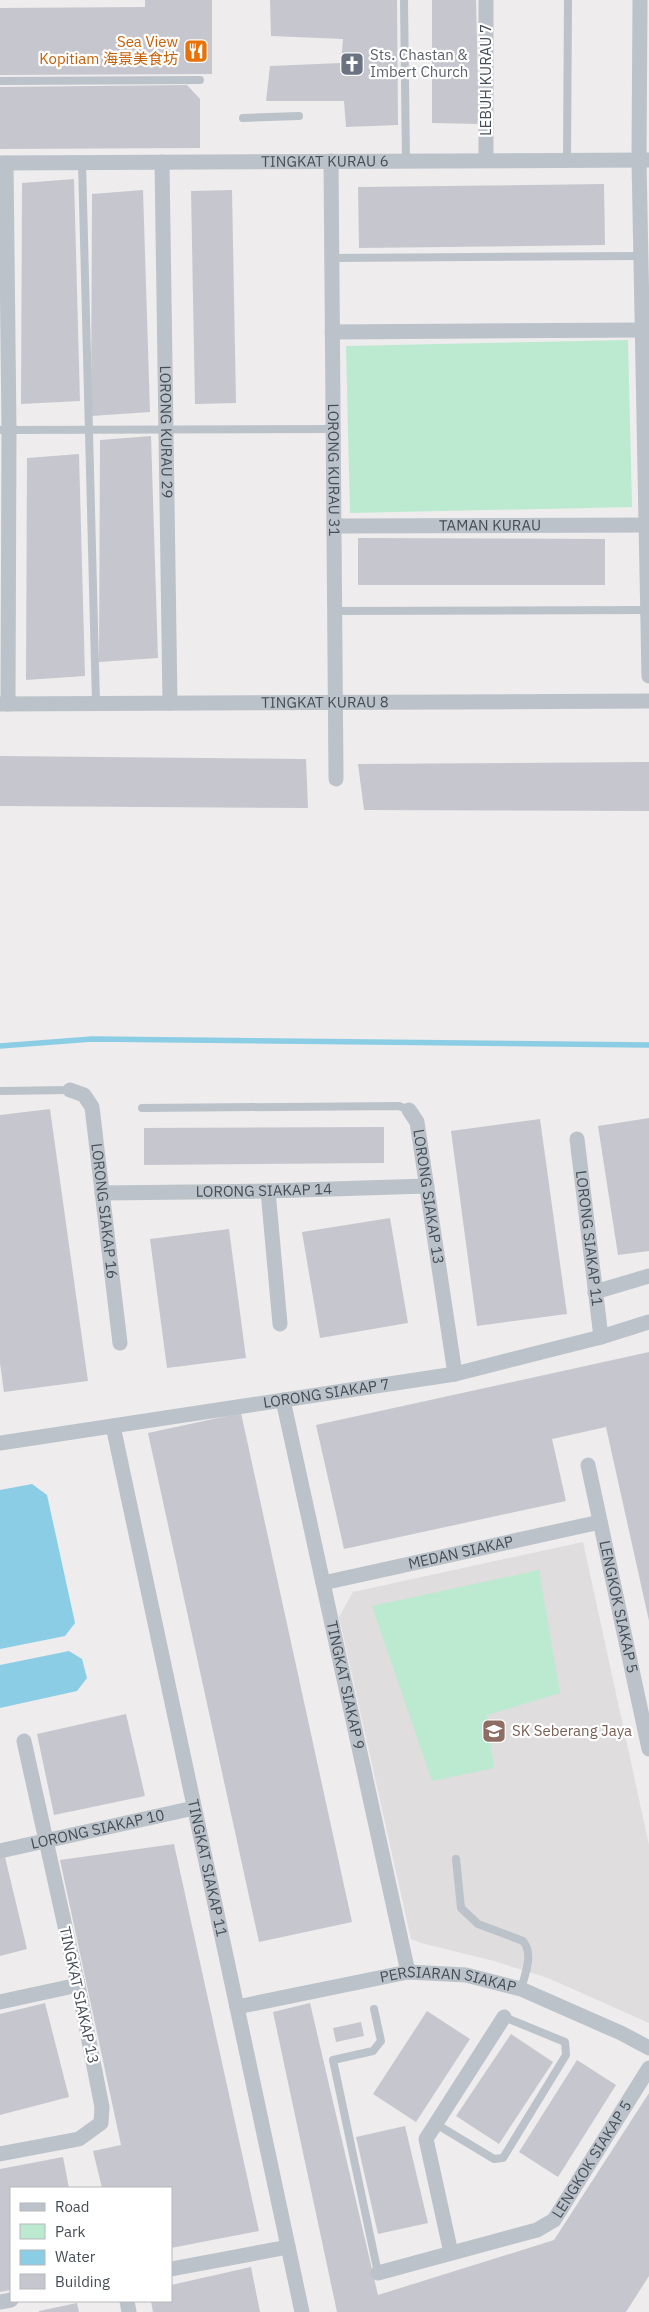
<svg xmlns="http://www.w3.org/2000/svg" width="649" height="2312" font-family="'IBM Plex Sans','Noto Sans SC',sans-serif">
  <style>
    .education { fill: #dfdddd }
    .green { fill: #bbead0 }
    .water { fill: #8bcde5 }
    .lines { fill: none; stroke-linecap: round; stroke-linejoin: round }
    .stream { stroke: #8bcde5; stroke-width: 5.5 }
    .building { fill: #c6c7ce }
    .lane { stroke: #bbc2ca; stroke-width: 8 }
    .street { stroke: #bbc2ca; stroke-width: 15 }
    .labels { text-anchor: middle; stroke-width: 4.5; stroke-linejoin: round; paint-order: stroke }
    .food-label { font-size: 15px; fill: #c56008; stroke: #fff; text-anchor: end }
    .worship-label { font-size: 15px; fill: #5b616d; stroke: #fff; text-anchor: start }
    .street-label { font-size: 15px; fill: #454e57; stroke: #fff }
    .education-label { font-size: 15px; fill: #785e54; stroke: #fff; text-anchor: start }
  </style>
  <rect width="100%" height="100%" fill="#eeecec"/>
  <!-- education -->
  <polygon class="education" points="583,1542 649,1845 649,2023 548,1978 494,1961 421,1943 411,1939 339,1617 353,1592"/>
  <!-- green -->
  <g class="green">
    <polygon points="628,340 632,507 350,513 346,346"/>
    <polygon points="539,1570 560,1693 487,1715 494,1768 432,1781 372,1606"/>
  </g>
  <!-- water -->
  <g class="water">
    <polygon points="32,1484 47,1495 75,1623 65,1636 0,1649 0,1490"/>
    <polygon points="69,1651 82,1659 87,1678 77,1691 0,1708 0,1665"/>
  </g>
  <g class="lines">
    <!-- stream -->
    <polyline class="stream" points="0,1046 92,1039 649,1045"/>
  </g>
  <!-- building -->
  <g class="building">
    <polygon points="145,0 212,0 212,74 0,75 0,8 145,7"/>
    <polygon points="270,0 397,0 398,125 346,127 344,101 266,101 270,66 341,63 343,39 271,36"/>
    <polygon points="432,0 476,0 479,124 432,123"/>
    <polygon points="187,85 200,99 200,148 0,149 0,87"/>
    <polygon points="74,179 80,401 21,404 22,183"/>
    <polygon points="604,184 605,245 359,248 358,187"/>
    <polygon points="143,190 150,412 91,416 92,194"/>
    <polygon points="232,190 236,403 195,404 191,191"/>
    <polygon points="151,436 158,658 99,662 100,440"/>
    <polygon points="79,454 85,676 26,680 27,458"/>
    <polygon points="358,538 605,539 605,585 358,585"/>
    <polygon points="0,756 306,759 308,808 0,806"/>
    <polygon points="649,762 649,811 364,810 358,764"/>
    <polygon points="50,1109 88,1381 4,1392 0,1363 0,1115"/>
    <polygon points="649,1118 649,1251 618,1255 598,1126"/>
    <polygon points="540,1119 567,1314 477,1326 451,1131"/>
    <polygon points="384,1127 384,1163 144,1165 144,1128"/>
    <polygon points="390,1218 408,1323 320,1338 302,1232"/>
    <polygon points="229,1229 246,1358 167,1368 150,1239"/>
    <polygon points="649,1352 649,1621 606,1427 552,1439 566,1501 344,1549 316,1425"/>
    <polygon points="241,1413 352,1922 259,1942 148,1433"/>
    <polygon points="126,1714 145,1796 54,1815 37,1734"/>
    <polygon points="174,1844 259,2231 171,2248 171,2188 102,2188 93,2151 121,2145 60,1860"/>
    <polygon points="5,1857 27,1949 0,1956 0,1858"/>
    <polygon points="45,2003 69,2097 0,2115 0,2014"/>
    <polygon points="310,2003 378,2295 554,2240 649,2093 649,2276 626,2312 337,2312 273,2012"/>
    <polygon points="427,2011 470,2039 416,2122 373,2094"/>
    <polygon points="361,2022 364,2036 336,2042 333,2028"/>
    <polygon points="511,2034 553,2062 499,2144 456,2116"/>
    <polygon points="577,2060 616,2085 558,2177 519,2152"/>
    <polygon points="405,2126 428,2223 378,2234 356,2137"/>
    <polygon points="63,2157 69,2188 11,2188 11,2290 0,2292 0,2169"/>
    <polygon points="251,2267 260,2312 153,2312 151,2301 171,2301 171,2285"/>
    <polygon points="77,2303 79,2312 39,2312 39,2311"/>
  </g>
  <g class="lines">
    <!-- lane -->
    <g class="lane">
      <polyline points="404,0 406,161"/>
      <polyline points="0,81 200,80"/>
      <polyline points="243,118 299,116"/>
      <polyline points="567,160 568,0"/>
      <polyline points="82,162 96,703"/>
      <polyline points="332,258 640,256"/>
      <polyline points="0,430 333,429"/>
      <polyline points="335,611 648,610"/>
      <polyline points="0,1091 70,1090"/>
      <polyline points="142,1108 399,1106 409,1110"/>
      <path d="M456 1859 461 1908 478 1924 523 1941C534 1954 525 1974 521 1989"/>
      <polyline points="374,2009 381,2041 373,2051 333,2060 378,2273"/>
      <polyline points="436,2124 494,2159 503,2158 566,2055 565,2042 504,2017"/>
    </g>
    <!-- street -->
    <g class="street">
      <polyline points="640,0 639,160 649,676"/>
      <polyline points="486,160 486,0"/>
      <path id="s1" d="M331 161 336 779"/>
      <path id="s2" d="M162 162 170 703"/>
      <path id="s3" d="M0 163 648 160"/>
      <polyline points="6,163 9,430 8,704"/>
      <polyline points="332,332 642,330"/>
      <path id="s4" d="M334 526 646 525"/>
      <path id="s5" d="M0 704 649 701"/>
      <path id="s6" d="M70 1090 84 1095 92 1107 120 1343"/>
      <path id="s7" d="M409 1110 417 1122 455 1374"/>
      <path id="s8" d="M577 1139 601 1337"/>
      <polyline points="268,1191 280,1324"/>
      <path id="s9" d="M102 1193 268 1191 427 1186"/>
      <polyline points="595,1292 649,1276"/>
      <path id="s10" d="M283 1400 408 1972"/>
      <path id="s11" d="M113 1426 302 2312"/>
      <path id="s12" d="M0 1443 455 1374 601 1337 649 1322"/>
      <path id="s13" d="M588 1465 649 1749"/>
      <path id="s14" d="M323 1583 600 1522"/>
      <path id="s15" d="M0 1851 194 1808"/>
      <polyline points="0,2002 78,1985"/>
      <path id="s16" d="M237 2007 408 1972 466 1975 521 1989 621 2033 649 2048"/>
      <polyline points="0,2154 79,2139 101,2123 102,2107 78,1985 24,1741"/>
      <polyline points="451,2253 426,2139 504,2017"/>
      <polyline points="171,2269 288,2247"/>
      <path id="s17" d="M378 2273 537 2230 554 2220 649 2068"/>
      <polyline points="127,2301 129,2312"/>
      <polyline points="0,2302 11,2300"/>
    </g>
  </g>
  <!-- icons -->
  <defs>
    <g id="restaurant-square" transform="scale(1.25)"><rect x="-9" y="-9" width="18" height="18" rx="4" fill="#e8710a" stroke="#fff"/><path d="M-5-6h1v4h1v-4h1v4h1v-4h1v5L-1.5 .5V6h-2V.5L-5-1ZM5-6V6H3V1.5H1.5Q1.5-4 5-6Z" fill="#fff"/></g>
    <g id="church-square" transform="scale(1.25)"><rect x="-9" y="-9" width="18" height="18" rx="4" fill="#6b7280" stroke="#fff"/><path d="M-1.2-6h2.4v3.5h3.3v2.4h-3.3V6h-2.4V-.1h-3.3v-2.4h3.3Z" fill="#fff"/></g>
    <g id="school-square" transform="scale(1.25)"><rect x="-9" y="-9" width="18" height="18" rx="4" fill="#8d6e63" stroke="#fff"/><path d="M0-5L7-2L0 1L-7-2ZM-4 1L0 2.5L4 1V4Q0 6-4 4Z" fill="#fff"/></g>
  </defs>
  <g fill-rule="evenodd">
    <use href="#restaurant-square" x="196" y="51"/>
    <use href="#church-square" x="352" y="64"/>
    <use href="#school-square" x="494" y="1731"/>
  </g>
  <g class="labels">
    <!-- food labels -->
    <g class="food-label">
      <text x="178" y="47">Sea View<tspan x="178" dy="17">Kopitiam 海景美食坊</tspan></text>
    </g>
    <!-- worship labels -->
    <g class="worship-label">
      <text x="370" y="60">Sts. Chastan &amp;<tspan x="370" dy="17">Imbert Church</tspan></text>
    </g>
    <!-- street labels -->
    <g class="street-label">
      <text transform="translate(486 80) rotate(-90)" y="5">LEBUH KURAU 7</text>
      <text dy="5" stroke="none"><textPath href="#s3" startOffset="325">TINGKAT KURAU 6</textPath></text>
      <text dy="5" stroke="none"><textPath href="#s2" startOffset="270">LORONG KURAU 29</textPath></text>
      <text dy="5" stroke="none"><textPath href="#s1" startOffset="309">LORONG KURAU 31</textPath></text>
      <text dy="5" stroke="none"><textPath href="#s4" startOffset="156">TAMAN KURAU</textPath></text>
      <text dy="5" stroke="none"><textPath href="#s5" startOffset="325">TINGKAT KURAU 8</textPath></text>
      <text dy="5" stroke="none"><textPath href="#s9" startOffset="162">LORONG SIAKAP 14</textPath></text>
      <text dy="5" stroke="none"><textPath href="#s7" startOffset="90">LORONG SIAKAP 13</textPath></text>
      <text dy="5" stroke="none"><textPath href="#s6" startOffset="134">LORONG SIAKAP 16</textPath></text>
      <text dy="5" stroke="none"><textPath href="#s8" startOffset="100">LORONG SIAKAP 11</textPath></text>
      <text dy="5" stroke="none"><textPath href="#s12" startOffset="330">LORONG SIAKAP 7</textPath></text>
      <text dy="5" stroke="none"><textPath href="#s14" startOffset="141">MEDAN SIAKAP</textPath></text>
      <text dy="5" stroke="none"><textPath href="#s13" startOffset="145">LENGKOK SIAKAP 5</textPath></text>
      <text dy="5" stroke="none"><textPath href="#s10" startOffset="292">TINGKAT SIAKAP 9</textPath></text>
      <text dy="5" stroke="none"><textPath href="#s15" startOffset="100">LORONG SIAKAP 10</textPath></text>
      <text dy="5" stroke="none"><textPath href="#s11" startOffset="452">TINGKAT SIAKAP 11</textPath></text>
      <text dy="5" stroke="none"><textPath href="#s16" startOffset="215">PERSIARAN SIAKAP</textPath></text>
      <text transform="translate(79 1995) rotate(78)" y="5">TINGKAT SIAKAP 13</text>
      <text dy="5" stroke="none"><textPath href="#s17" startOffset="256">LENGKOK SIAKAP 5</textPath></text>
    </g>
    <!-- education labels -->
    <g class="education-label">
      <text x="512" y="1736">SK Seberang Jaya</text>
    </g>
  </g>
  <!-- legend -->
  <rect x="10" y="2187" width="162" height="115" fill="#ffffff" stroke="#b5b8bc"/>
  <rect x="20" y="2203" width="25" height="8" fill="#bbc2ca" stroke="#b5b8bc"/>
  <text x="55" y="2212" font-size="15" fill="#454e57">Road</text>
  <rect x="20" y="2224" width="25" height="15" fill="#bbead0" stroke="#b5b8bc"/>
  <text x="55" y="2237" font-size="15" fill="#454e57">Park</text>
  <rect x="20" y="2250" width="25" height="15" fill="#8bcde5" stroke="#b5b8bc"/>
  <text x="55" y="2262" font-size="15" fill="#454e57">Water</text>
  <rect x="20" y="2274" width="25" height="15" fill="#c6c7ce" stroke="#b5b8bc"/>
  <text x="55" y="2287" font-size="15" fill="#454e57">Building</text>
</svg>
